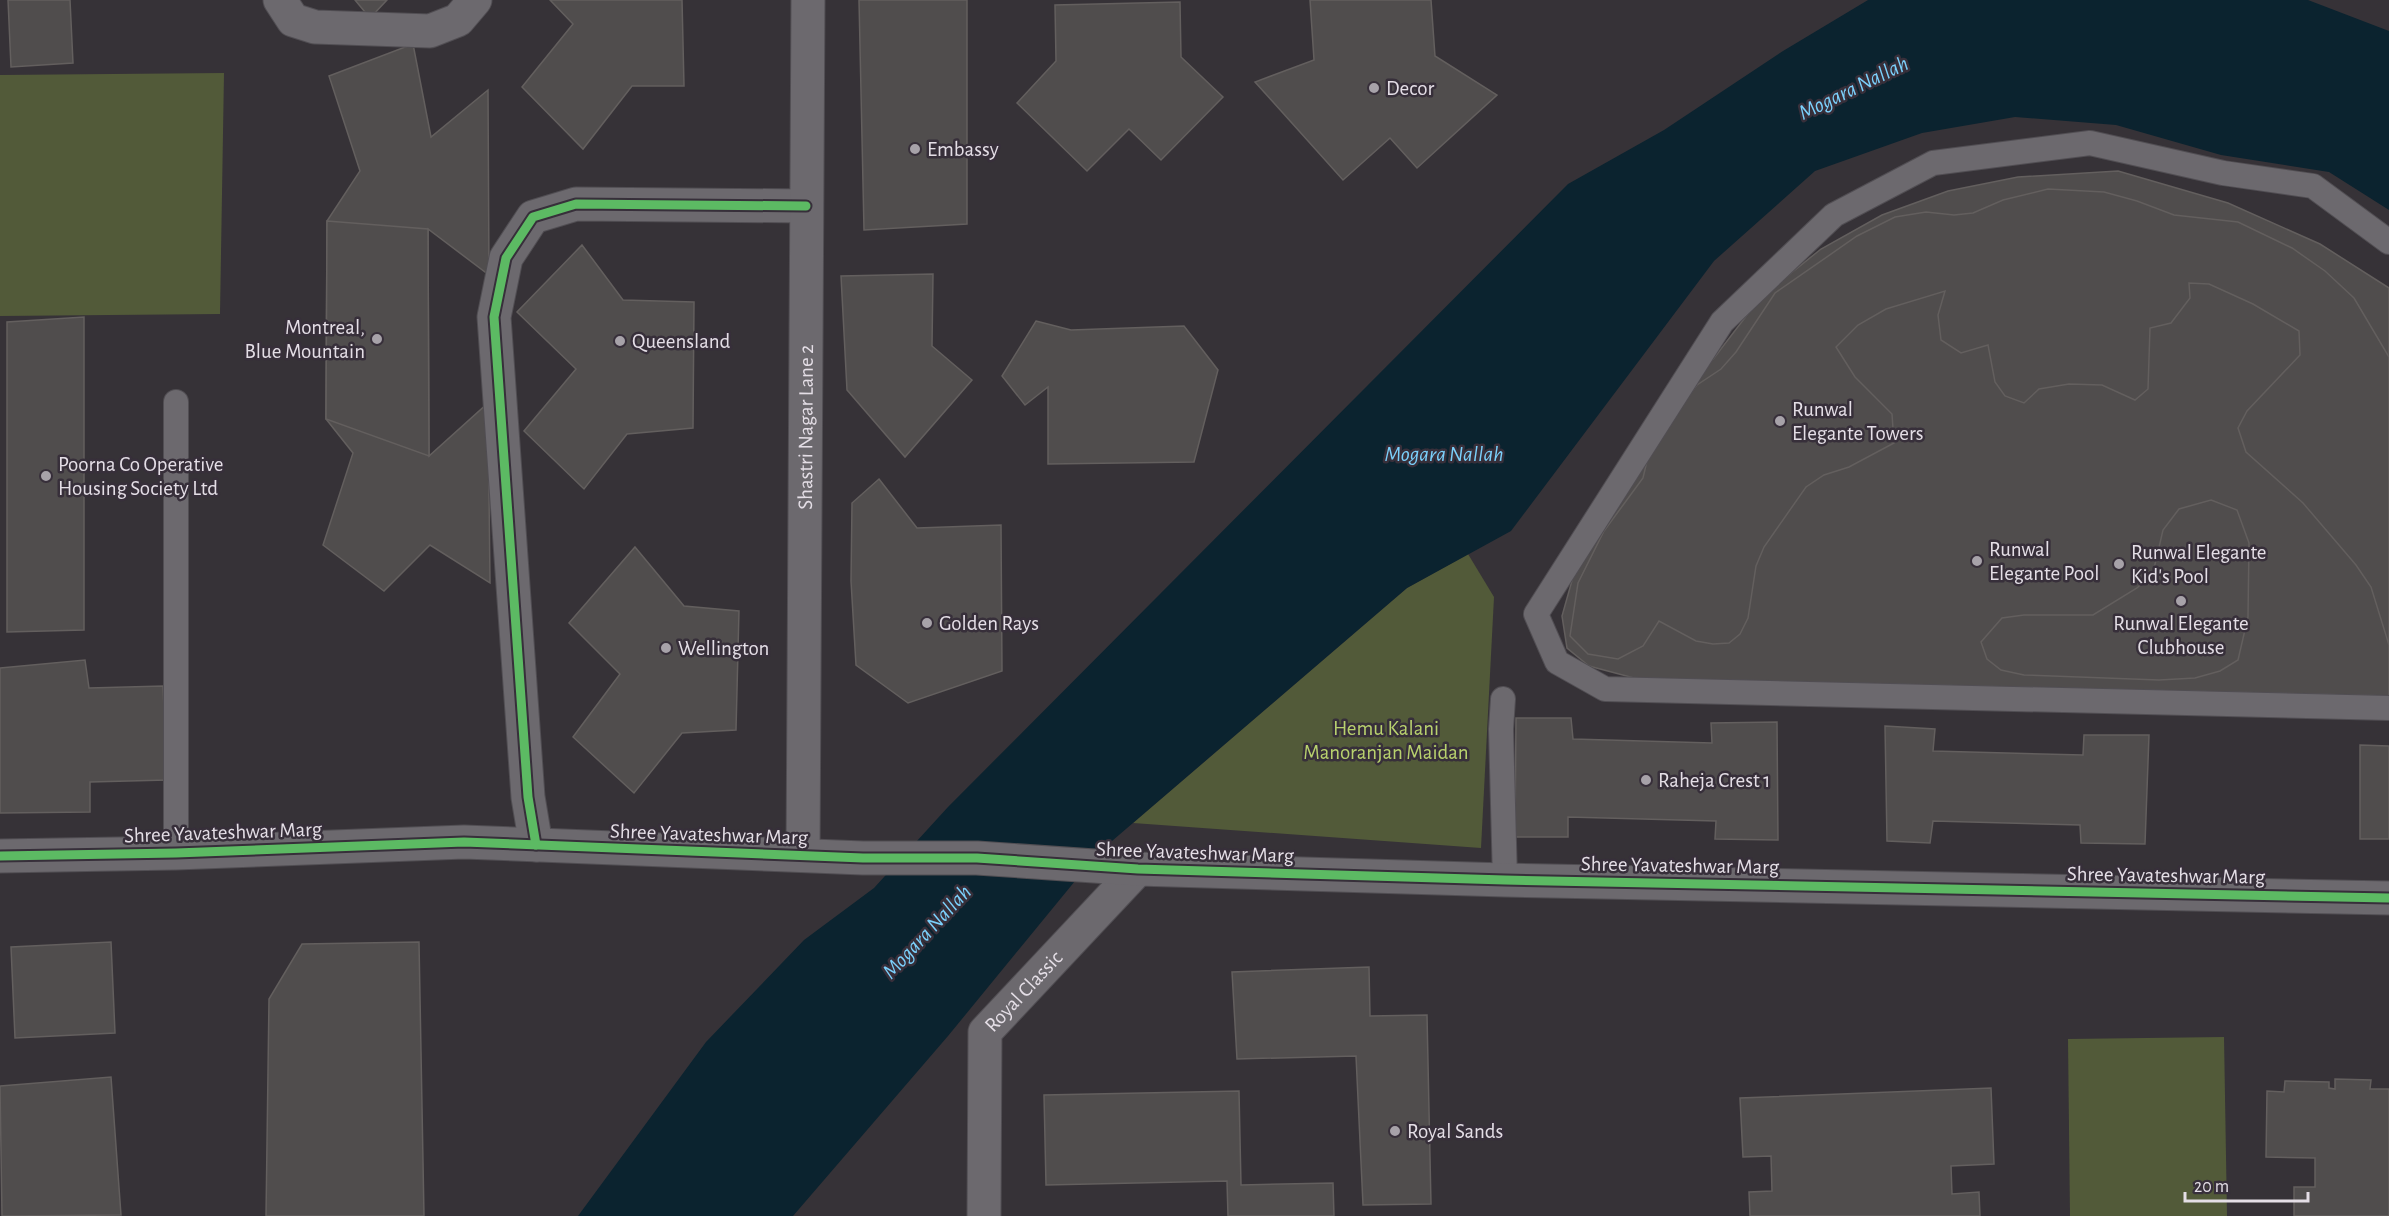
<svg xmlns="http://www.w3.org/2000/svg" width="2389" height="1216" font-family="'Alegreya Sans',sans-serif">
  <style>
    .green { fill: #525a39 }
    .water { fill: #0b232f }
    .building { fill: #504d4d; stroke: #635f5e; stroke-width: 1.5 }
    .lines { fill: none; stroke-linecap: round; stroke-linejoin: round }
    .service-casing { stroke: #514e53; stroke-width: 26 }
    .minor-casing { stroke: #514e53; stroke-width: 35 }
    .tertiary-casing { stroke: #514e53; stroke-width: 35 }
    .service { stroke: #6c696e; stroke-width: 24 }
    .minor { stroke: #6c696e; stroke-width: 33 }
    .tertiary { stroke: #6c696e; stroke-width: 33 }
    .cycleway-casing { stroke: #372f3a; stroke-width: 13 }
    .cycleway { stroke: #5cba63; stroke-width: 9 }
    .poi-dot { fill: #a7a2a9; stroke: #372f3a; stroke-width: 2 }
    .labels { text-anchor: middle; stroke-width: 5; stroke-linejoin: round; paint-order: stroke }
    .poi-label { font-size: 21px; fill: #e4dee6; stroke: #372f3a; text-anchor: start }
    .street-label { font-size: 21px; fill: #e4dee6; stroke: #372f3a }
    .park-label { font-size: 21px; fill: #b8d16e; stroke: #372f3a }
    .water-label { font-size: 22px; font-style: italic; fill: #7bd0fb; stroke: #372f3a }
  </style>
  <rect width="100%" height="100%" fill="#363237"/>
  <!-- green -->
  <g class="green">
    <polygon points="224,73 220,314 0,316 0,75"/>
    <polygon points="1468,554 1494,597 1481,848 1133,823 1407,588"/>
    <polygon points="2224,1037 2227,1216 2070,1216 2068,1039"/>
  </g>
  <!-- water -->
  <polygon class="water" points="1868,0 2308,0 2389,31 2389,210 2329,172 2221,155 2116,125 2015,117 1922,133 1815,171 1714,261 1511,531 1407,588 1098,853 948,1036 793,1216 578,1216 706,1042 804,940 874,888 948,807 1568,184 1664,130 1783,51"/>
  <!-- building -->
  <g class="building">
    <polygon points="8,0 70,0 73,63 11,67"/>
    <polygon points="355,0 387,0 370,18"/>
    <polygon points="550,0 682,0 684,86 632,86 583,149 522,87 573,24"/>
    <polygon points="859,0 967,0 967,224 864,230"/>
    <polygon points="1310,0 1431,0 1435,56 1497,95 1417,168 1390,138 1343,180 1255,82 1314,60"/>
    <polygon points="1180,2 1181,57 1223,97 1161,160 1129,129 1087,171 1017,103 1056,61 1055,5"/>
    <polygon points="413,44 431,137 488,90 489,275 428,229 429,456 488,403 490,583 430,545 384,591 323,545 353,453 326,419 327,221 360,171 329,76"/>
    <polygon points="2118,171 2228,203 2320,244 2389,288 2389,696 1634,678 1589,666 1567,648 1562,616 1580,552 1677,400 1714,358 1760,298 1821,249 1882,215 1948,191 2018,177"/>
    <polygon points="2048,189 2104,192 2137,201 2174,215 2238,222 2292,248 2325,271 2354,298 2389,357 2389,645 2371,587 2356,565 2303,503 2246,452 2238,428 2247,411 2300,355 2299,331 2253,304 2209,284 2189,283 2190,298 2171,323 2150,328 2148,389 2135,400 2102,385 2069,384 2039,389 2024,403 2005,396 1995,382 1988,345 1961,353 1941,340 1938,315 1945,291 1886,309 1858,325 1836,347 1855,377 1892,414 1894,443 1849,467 1824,475 1806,487 1764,547 1756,566 1748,618 1740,634 1729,643 1713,644 1696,641 1659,621 1643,646 1618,659 1588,654 1570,636 1578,583 1604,531 1643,478 1647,461 1677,409 1697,385 1721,369 1736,352 1775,293 1857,236 1895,217 1926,212 1954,215 1973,213 2003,200"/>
    <polygon points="327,221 428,229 429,456 326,419"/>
    <polygon points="582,245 623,300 694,302 693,428 627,434 584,489 524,431 576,369 517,312"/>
    <polygon points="933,274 932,346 972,380 905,457 847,390 841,276"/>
    <polygon points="84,317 84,630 7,632 7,322"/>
    <polygon points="1036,321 1071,330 1184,326 1218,370 1194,462 1048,464 1048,387 1025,405 1002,376"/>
    <polygon points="879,479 917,528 1001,525 1002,671 908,703 856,665 851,581 852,503"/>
    <polygon points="2211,500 2237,510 2249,543 2248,617 2238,660 2220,671 2195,678 2159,680 2024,675 2001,670 1987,659 1981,642 2002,618 2024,615 2093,615 2137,588 2153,573 2163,530 2179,509"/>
    <polygon points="635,547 684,606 739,611 736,730 682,733 634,793 573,737 620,674 569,623"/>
    <polygon points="85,660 89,688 163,686 167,780 90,782 90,812 0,813 0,668"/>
    <polygon points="1516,718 1571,718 1573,739 1712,743 1711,723 1777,722 1778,840 1715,839 1716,821 1568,817 1568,837 1515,837"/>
    <polygon points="1885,726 1935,729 1933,751 2083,755 2084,735 2149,735 2145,844 2081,843 2080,825 1933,821 1930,843 1887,841"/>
    <polygon points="2360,745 2389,746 2389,839 2360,839"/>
    <polygon points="111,942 115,1033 15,1038 11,947"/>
    <polygon points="419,942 424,1216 266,1216 269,999 302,944"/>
    <polygon points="1369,967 1370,1016 1427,1015 1431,1204 1363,1205 1356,1056 1237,1059 1232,972"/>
    <polygon points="111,1077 121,1215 2,1216 0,1086"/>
    <polygon points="2335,1079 2371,1080 2370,1089 2389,1089 2389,1216 2294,1216 2294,1187 2315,1187 2315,1158 2266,1157 2267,1091 2284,1092 2285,1081 2329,1082 2329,1088 2335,1089"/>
    <polygon points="1991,1088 1994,1164 1951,1166 1952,1194 1979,1192 1980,1216 1750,1216 1749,1192 1772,1191 1771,1156 1743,1157 1740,1098"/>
    <polygon points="1239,1091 1241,1185 1333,1183 1334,1216 1228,1216 1227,1181 1046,1185 1044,1095"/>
  </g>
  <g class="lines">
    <!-- service casing -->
    <g class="service-casing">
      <g id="service">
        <polyline points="2389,242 2313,186 2223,173 2090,143 1933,163 1834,215 1722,322 1536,614 1557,662 1605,689 2389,708"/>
        <polyline points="176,402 176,853"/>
        <polyline points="1503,699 1501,729 1505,880"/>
      </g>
    </g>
    <!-- minor casing -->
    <g class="minor-casing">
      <g id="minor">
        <polyline points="280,0 293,20 315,27 430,31 458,20 475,0"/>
        <polyline points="536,845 528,797 494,317 506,258 533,217 576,204 806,206"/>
        <path id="s1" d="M803 855 808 0"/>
        <path id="s2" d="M984 1216 985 1032 1138 869"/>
      </g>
    </g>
    <!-- tertiary casing -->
    <g class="tertiary-casing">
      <polyline id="tertiary" points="0,856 176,853 464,842 863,858 977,858 1138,869 1505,880 2389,898"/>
    </g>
    <!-- service -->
    <use href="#service" class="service"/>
    <!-- minor -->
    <use href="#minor" class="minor"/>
    <!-- tertiary -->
    <use href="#tertiary" class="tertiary"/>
    <!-- cycleway casing -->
    <g class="cycleway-casing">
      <g id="cycleway">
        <polyline points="536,845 528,797 494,317 506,258 533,217 576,204 806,206"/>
        <polyline points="0,856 176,853 464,842 863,858 977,858 1138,869 1505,880 2389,898"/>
      </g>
    </g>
    <!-- cycleway -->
    <use href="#cycleway" class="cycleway"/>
  </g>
  <!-- markers -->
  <g class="poi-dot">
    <circle cx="1374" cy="88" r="6"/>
    <circle cx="915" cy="149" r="6"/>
    <circle cx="377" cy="339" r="6"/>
    <circle cx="620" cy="341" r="6"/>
    <circle cx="1780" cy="421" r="6"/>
    <circle cx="46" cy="476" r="6"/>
    <circle cx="1977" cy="561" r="6"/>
    <circle cx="2119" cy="564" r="6"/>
    <circle cx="2181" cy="601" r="6"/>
    <circle cx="927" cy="623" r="6"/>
    <circle cx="666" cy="648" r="6"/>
    <circle cx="1646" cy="780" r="6"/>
    <circle cx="1395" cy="1131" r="6"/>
  </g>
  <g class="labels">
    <!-- poi labels -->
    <g class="poi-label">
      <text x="1386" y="95">Decor</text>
      <text x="927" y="156">Embassy</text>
      <text x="365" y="334" text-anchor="end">Montreal,<tspan x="365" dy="24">Blue Mountain</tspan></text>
      <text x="632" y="348">Queensland</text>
      <text x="1792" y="416">Runwal<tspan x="1792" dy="24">Elegante Towers</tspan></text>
      <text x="58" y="471">Poorna Co Operative<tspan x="58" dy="24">Housing Society Ltd</tspan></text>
      <text x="1989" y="556">Runwal<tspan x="1989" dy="24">Elegante Pool</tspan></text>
      <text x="2131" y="559">Runwal Elegante<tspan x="2131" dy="24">Kid's Pool</tspan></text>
      <text x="939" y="630">Golden Rays</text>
      <text x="2181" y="630" text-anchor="middle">Runwal Elegante<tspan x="2181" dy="24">Clubhouse</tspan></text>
      <text x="678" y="655">Wellington</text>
      <text x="1658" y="787">Raheja Crest 1</text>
      <text x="1407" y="1138">Royal Sands</text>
    </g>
    <!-- street labels -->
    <g class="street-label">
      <text dy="7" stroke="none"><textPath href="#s1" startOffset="428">Shastri Nagar Lane 2</textPath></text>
      <text transform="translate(223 832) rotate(-2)" y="7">Shree Yavateshwar Marg</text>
      <text transform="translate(709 834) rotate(2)" y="7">Shree Yavateshwar Marg</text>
      <text transform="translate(1195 852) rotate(2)" y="7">Shree Yavateshwar Marg</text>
      <text transform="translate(1680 865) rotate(1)" y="7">Shree Yavateshwar Marg</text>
      <text transform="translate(2166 875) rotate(1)" y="7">Shree Yavateshwar Marg</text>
      <text dy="7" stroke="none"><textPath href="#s2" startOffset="240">Royal Classic</textPath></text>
    </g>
    <!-- park labels -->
    <g class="park-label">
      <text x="1386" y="735">Hemu Kalani<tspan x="1386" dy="24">Manoranjan Maidan</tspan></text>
    </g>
    <!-- water labels -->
    <g class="water-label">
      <text transform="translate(1853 87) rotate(-26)" y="8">Mogara Nallah</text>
      <text x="1444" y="461">Mogara Nallah</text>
      <text transform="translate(926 931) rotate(-47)" y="8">Mogara Nallah</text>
    </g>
  </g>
  <!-- scale -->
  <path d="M2185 1192v9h123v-9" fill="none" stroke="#e4dee6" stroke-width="3"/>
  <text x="2194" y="1192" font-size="18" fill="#e4dee6" stroke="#372f3a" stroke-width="4.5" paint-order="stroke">20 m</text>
</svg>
